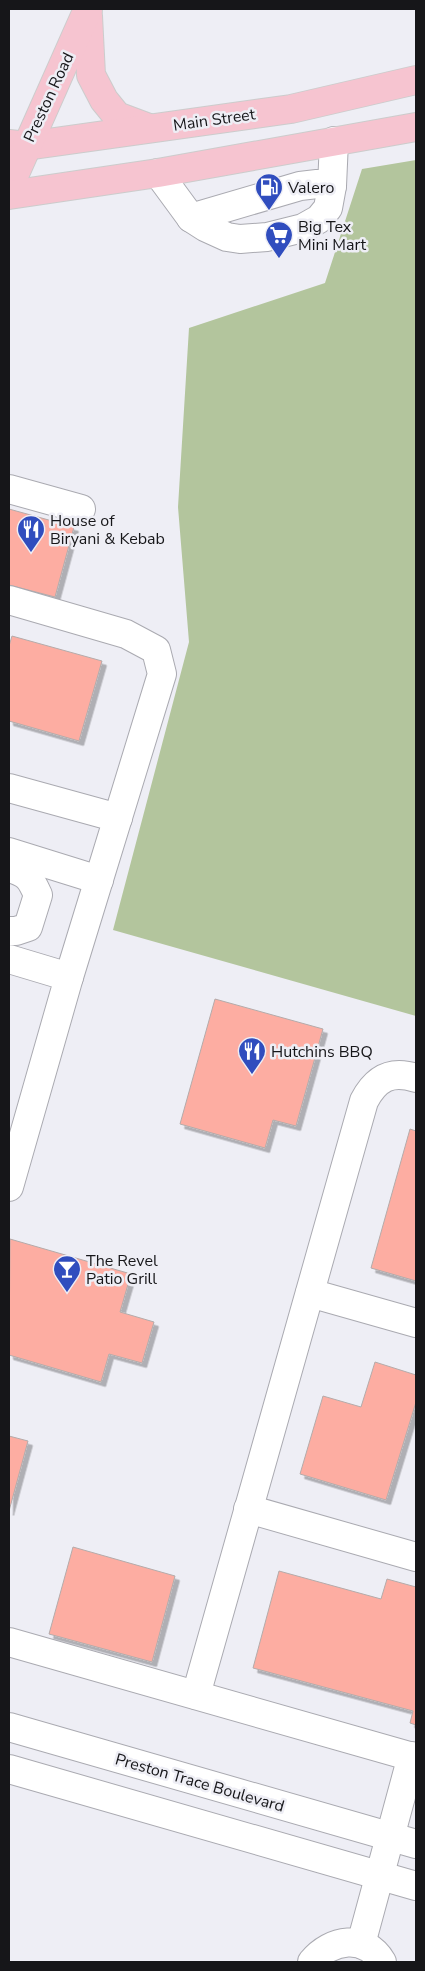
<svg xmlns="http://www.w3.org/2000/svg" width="425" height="1971" font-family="'Nunito Sans',sans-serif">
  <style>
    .green { fill: #b3c59d }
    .building { fill: #fdada2; stroke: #b4abaa; filter: url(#shadow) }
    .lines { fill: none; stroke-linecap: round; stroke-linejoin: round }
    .minor-casing { stroke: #aaaab1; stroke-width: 30 }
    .major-casing { stroke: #ccc; stroke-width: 30 }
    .minor { stroke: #fff; stroke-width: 28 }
    .major { stroke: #f6c4d0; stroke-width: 28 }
    .labels { text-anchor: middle; stroke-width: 5; stroke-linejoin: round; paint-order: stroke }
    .street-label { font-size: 16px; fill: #161619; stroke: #eeeef5 }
    .poi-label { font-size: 16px; fill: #161619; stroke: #eeeef5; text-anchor: start }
  </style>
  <defs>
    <filter id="shadow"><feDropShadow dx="4.5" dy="4.5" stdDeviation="0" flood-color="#0004"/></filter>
  </defs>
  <rect width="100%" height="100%" fill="#eeeef5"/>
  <!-- green -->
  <polygon class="green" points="416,160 416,1016 113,930 189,642 178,507 189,328 325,283 362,169"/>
  <!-- building -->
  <g class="building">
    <polygon points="9,509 74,527 55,597 9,585"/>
    <polygon points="12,636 102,661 79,741 9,721 9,646"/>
    <polygon points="215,999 323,1029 296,1126 273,1120 265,1148 180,1124"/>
    <polygon points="410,1129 416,1131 416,1281 371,1268"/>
    <polygon points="10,1239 131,1274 120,1312 154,1322 142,1363 109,1354 101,1382 9,1355"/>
    <polygon points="375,1362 416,1375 416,1402 386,1500 300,1474 323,1396 361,1407"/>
    <polygon points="9,1436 28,1441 9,1511"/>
    <polygon points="73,1547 175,1576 152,1662 49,1634"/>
    <polygon points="279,1571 381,1599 387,1579 416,1587 416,1725 410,1723 413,1711 253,1668"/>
  </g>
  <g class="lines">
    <!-- minor casing -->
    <g class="minor-casing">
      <g id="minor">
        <polyline points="158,173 191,218 205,227 227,237 240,239 267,237 303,228 319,219 328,208 332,186 334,141"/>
        <polyline points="191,218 300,186 317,184 332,186"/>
        <polyline points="9,489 81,509"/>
        <polyline points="9,600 126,634 156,650 162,674 69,977"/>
        <polyline points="9,788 118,818"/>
        <polyline points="9,852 99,880"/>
        <path d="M9 868C28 874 30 877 38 895L28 927 16 931H9"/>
        <polyline points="9,959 69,977 9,1187"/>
        <polyline points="310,1293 416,1323"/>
        <polyline points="248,1509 416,1557"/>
        <polyline points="9,1642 416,1758"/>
        <path d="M196 1695 364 1101C376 1078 391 1070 416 1078"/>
        <polyline points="9,1727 416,1844"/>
        <polyline points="9,1769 416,1886"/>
        <polyline points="361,1944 412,1756"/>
        <path d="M312 1962C331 1939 365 1933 382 1962"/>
      </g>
    </g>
    <!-- major casing -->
    <g class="major-casing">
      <g id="major">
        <polyline points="88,16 91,75 104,100 117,116 149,128"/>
        <polyline points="9,144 26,146 291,109 416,80"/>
        <polyline points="9,187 88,9"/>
        <polyline points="9,195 158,173 416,127"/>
      </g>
    </g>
    <!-- minor -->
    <use href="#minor" class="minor"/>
    <!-- major -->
    <use href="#major" class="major"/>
  </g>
  <!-- icons -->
  <defs>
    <g id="fuel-pin" transform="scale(1.4375)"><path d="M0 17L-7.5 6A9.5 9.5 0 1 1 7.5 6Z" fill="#304dbe" stroke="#eeeef5"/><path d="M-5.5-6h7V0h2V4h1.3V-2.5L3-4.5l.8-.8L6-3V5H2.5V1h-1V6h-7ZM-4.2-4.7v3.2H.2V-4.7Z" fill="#fff"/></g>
    <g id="supermarket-pin" transform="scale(1.4375)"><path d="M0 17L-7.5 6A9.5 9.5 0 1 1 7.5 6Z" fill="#304dbe" stroke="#eeeef5"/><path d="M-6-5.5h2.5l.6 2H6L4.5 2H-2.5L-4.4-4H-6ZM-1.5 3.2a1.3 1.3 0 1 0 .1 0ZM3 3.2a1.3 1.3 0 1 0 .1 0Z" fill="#fff"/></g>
    <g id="restaurant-pin" transform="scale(1.4375)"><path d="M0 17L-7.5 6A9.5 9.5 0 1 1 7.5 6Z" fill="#304dbe" stroke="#eeeef5"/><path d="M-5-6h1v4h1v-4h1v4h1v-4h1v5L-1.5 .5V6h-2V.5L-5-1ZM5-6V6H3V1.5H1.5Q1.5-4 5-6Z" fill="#fff"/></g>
    <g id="bar-pin" transform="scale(1.4375)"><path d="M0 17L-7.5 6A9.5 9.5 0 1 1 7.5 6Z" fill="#304dbe" stroke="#eeeef5"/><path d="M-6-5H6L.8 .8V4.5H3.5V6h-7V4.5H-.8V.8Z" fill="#fff"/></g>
  </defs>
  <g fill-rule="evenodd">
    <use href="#fuel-pin" x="269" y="187"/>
    <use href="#supermarket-pin" x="279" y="235"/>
    <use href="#restaurant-pin" x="31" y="529"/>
    <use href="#restaurant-pin" x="252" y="1051"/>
    <use href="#bar-pin" x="67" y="1269"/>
  </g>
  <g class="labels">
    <!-- street labels -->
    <g class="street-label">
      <text transform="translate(48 97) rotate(-65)" y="6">Preston Road</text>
      <text transform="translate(214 119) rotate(-8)" y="6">Main Street</text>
      <text transform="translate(200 1782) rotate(16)" y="6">Preston Trace Boulevard</text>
    </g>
    <!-- poi labels -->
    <g class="poi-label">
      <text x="288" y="193">Valero</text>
      <text x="298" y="232">Big Tex<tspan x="298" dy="18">Mini Mart</tspan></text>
      <text x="50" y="526">House of<tspan x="50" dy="18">Biryani &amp; Kebab</tspan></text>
      <text x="271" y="1057">Hutchins BBQ</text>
      <text x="86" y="1266">The Revel<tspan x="86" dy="18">Patio Grill</tspan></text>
    </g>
  </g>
  <!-- border -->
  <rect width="425" height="1971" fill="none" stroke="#161619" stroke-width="20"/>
</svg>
